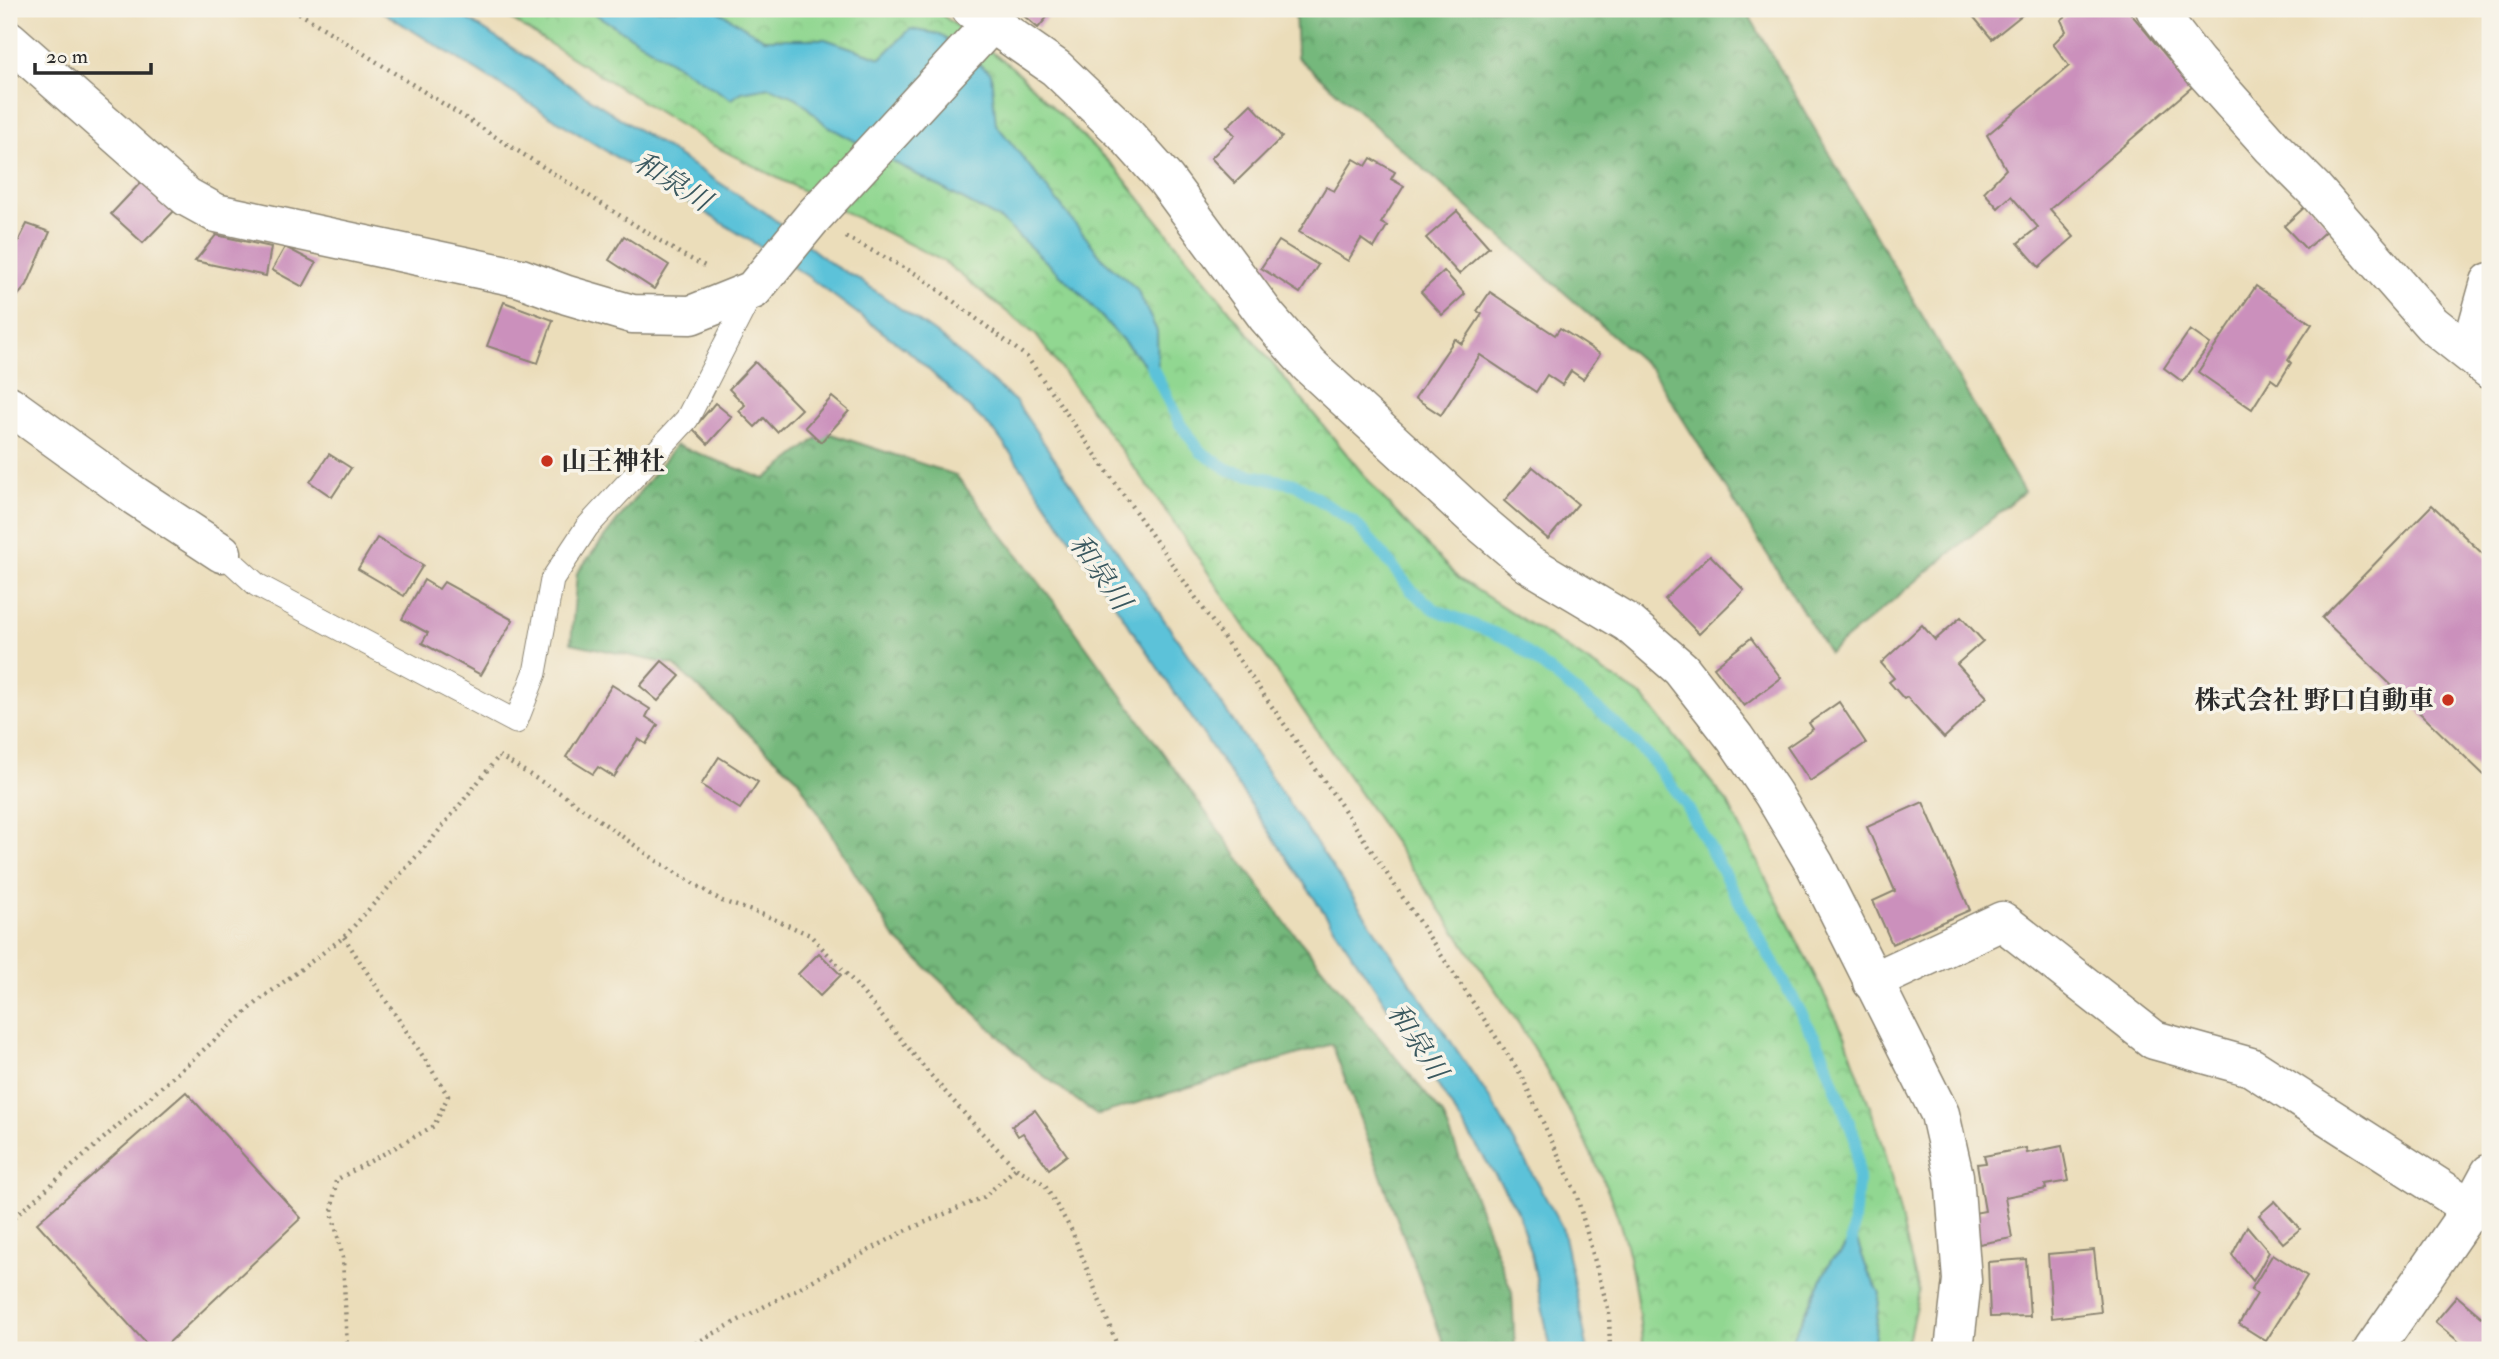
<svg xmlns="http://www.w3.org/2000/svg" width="2499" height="1359" font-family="'IM FELL Double Pica','Noto Serif JP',serif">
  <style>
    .forest { fill: url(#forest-crowns); stroke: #507253; stroke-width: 2 }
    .park { fill: url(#park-crowns); stroke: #5e815e; stroke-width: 2 }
    .water { fill: #5cc2d9; stroke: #447682; stroke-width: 2 }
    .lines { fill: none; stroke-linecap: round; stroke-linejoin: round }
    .stream { stroke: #5cc2d9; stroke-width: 12 }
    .building { fill: #cb90bc }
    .service-casing { stroke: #8b8472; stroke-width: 25 }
    .minor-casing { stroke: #8b8472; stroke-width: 41 }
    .tertiary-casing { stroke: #8b8472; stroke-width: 41 }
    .path { stroke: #8b8472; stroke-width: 4.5; stroke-dasharray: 2 5; stroke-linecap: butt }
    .service { stroke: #fff; stroke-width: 23 }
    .minor { stroke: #fff; stroke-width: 38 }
    .tertiary { stroke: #fff; stroke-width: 38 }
    .poi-dot { fill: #c8321e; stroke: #f7f3e8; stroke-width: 2.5 }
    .labels { text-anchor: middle; stroke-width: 7; stroke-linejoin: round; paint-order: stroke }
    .poi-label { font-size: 26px; font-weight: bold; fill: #2b2b2b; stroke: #f7f3e8; text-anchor: start }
    .water-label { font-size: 28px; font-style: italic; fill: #3a585f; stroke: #f7f3e8 }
  </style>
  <defs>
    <pattern id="forest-crowns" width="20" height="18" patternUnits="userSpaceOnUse" patternTransform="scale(1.75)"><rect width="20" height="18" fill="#74b87b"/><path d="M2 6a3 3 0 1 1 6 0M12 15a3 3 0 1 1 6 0" fill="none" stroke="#5f9665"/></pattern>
    <pattern id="park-crowns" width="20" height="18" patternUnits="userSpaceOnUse" patternTransform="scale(1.75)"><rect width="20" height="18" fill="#91d791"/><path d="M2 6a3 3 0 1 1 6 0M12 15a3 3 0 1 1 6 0" fill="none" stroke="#7db97d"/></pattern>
  </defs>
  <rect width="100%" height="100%" fill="#f7f3e8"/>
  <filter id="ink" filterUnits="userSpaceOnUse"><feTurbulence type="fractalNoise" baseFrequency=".0143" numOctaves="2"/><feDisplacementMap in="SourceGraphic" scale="14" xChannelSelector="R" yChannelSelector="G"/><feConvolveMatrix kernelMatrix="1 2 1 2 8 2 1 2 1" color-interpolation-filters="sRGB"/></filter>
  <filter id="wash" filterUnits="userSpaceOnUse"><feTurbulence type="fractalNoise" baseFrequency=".00686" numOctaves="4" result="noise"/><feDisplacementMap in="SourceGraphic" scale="28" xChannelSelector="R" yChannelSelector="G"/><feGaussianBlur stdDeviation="1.57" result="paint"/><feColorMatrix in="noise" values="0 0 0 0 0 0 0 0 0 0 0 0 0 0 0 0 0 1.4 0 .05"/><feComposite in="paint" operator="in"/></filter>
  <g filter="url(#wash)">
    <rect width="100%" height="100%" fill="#ebddba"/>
    <!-- forest -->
    <g class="forest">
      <polygon points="1295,9 1761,9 1750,17 2024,492 1829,653 1652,370 1297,57"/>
      <polygon points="825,432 956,475 1055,603 1287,925 1443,1115 1512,1292 1515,1350 1446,1350 1332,1044 1097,1115 1033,1068 894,937 797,778 674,665 571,643 577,573 676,445 765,479"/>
    </g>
    <!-- park -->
    <path class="park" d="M494 9H934L1013 68 1117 170 1275 367 1387 503 1458 578 1643 697 1728 803 1845 1036 1884 1147 1919 1292 1906 1350H1643C1638 1302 1631 1250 1613 1204 1589 1141 1553 1082 1519 1024L1158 500 1036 335 943 261 710 144Z"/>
    <!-- water -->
    <g class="water">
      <polygon points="378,9 452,9 766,213 834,266 857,278 938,335 1016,402 1492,1102 1562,1227 1588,1350 1551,1350 1532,1258 1517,1209 1378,992 1033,484 995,432 912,354 807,276"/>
      <polygon points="587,9 715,9 764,39 825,39 881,58 910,29 939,34 991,73 996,124 1104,260 1137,289 1157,331 1158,379 1079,292 1001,220 827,126 797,98 769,87 742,92 731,99"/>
      <polygon points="1854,1232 1868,1272 1880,1293 1873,1350 1792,1350 1792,1340 1831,1260 1840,1254"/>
    </g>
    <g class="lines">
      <!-- stream -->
      <polyline class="stream" points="1151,365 1180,424 1201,452 1231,471 1295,484 1355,523 1382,553 1411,590 1434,609 1511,640 1612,721 1652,760 1686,805 1821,1049 1856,1141 1858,1182 1851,1248"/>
    </g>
    <g id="blocks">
      <!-- building -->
      <g class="building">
        <polygon points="1016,9 1054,9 1038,28"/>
        <polygon points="1967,9 2025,9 2027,11 1992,39"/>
        <polygon points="2075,9 2127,9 2192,87 2050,209 2074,237 2039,267 2018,243 2038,227 2011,196 1998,208 1984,192 2006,169 1987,135 2069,66 2053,44 2066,31 2061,20"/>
        <polygon points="1251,104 1282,137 1235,183 1211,158 1235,135 1227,127"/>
        <polygon points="1371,158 1395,172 1391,179 1404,186 1381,223 1387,226 1374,248 1361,239 1348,261 1299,232 1326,187 1334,191 1354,159 1366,166"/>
        <polygon points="144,179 176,209 143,243 111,214"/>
        <polygon points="2308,204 2330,227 2306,249 2284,226"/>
        <polygon points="1457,211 1489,247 1459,274 1426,238"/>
        <polygon points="27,224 50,232 27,285 9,306 9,260"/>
        <polygon points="216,235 271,247 266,276 195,261"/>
        <polygon points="624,236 669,265 654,289 609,260"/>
        <polygon points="1279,241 1318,265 1300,293 1261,268"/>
        <polygon points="285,247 316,263 303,287 272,270"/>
        <polygon points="1444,271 1465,294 1442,315 1421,292"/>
        <polygon points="2256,286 2312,324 2288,360 2291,363 2278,384 2271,379 2252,409 2198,372"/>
        <polygon points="1490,292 1555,335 1560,328 1600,354 1583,379 1571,371 1562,385 1547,375 1536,392 1480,355 1441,415 1415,398 1455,339 1462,344 1482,314 1477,311"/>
        <polygon points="504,302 553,320 538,363 487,346"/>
        <polygon points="2190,330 2210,344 2183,382 2164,368"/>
        <polygon points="755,362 801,409 777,432 764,418 755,427 739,411 745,405 729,389"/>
        <polygon points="832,397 849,411 821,442 805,427"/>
        <polygon points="715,403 732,417 708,444 693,429"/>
        <polygon points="329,454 351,468 332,497 310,482"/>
        <polygon points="1533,467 1578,504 1548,539 1504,501"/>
        <polygon points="2432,505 2490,561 2490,781 2322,618"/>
        <polygon points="377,538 423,565 404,596 358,569"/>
        <polygon points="1710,555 1744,590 1699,634 1665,599"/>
        <polygon points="424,580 439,589 444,582 513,620 481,675 422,643 428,633 402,619"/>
        <polygon points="1961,617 1983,641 1957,664 1987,697 1944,738 1907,697 1904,699 1889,682 1894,678 1881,663 1922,625 1935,640"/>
        <polygon points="1751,638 1781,678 1744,706 1714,667"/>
        <polygon points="662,661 680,676 658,701 640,686"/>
        <polygon points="612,685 650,709 646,717 658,725 646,744 638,739 614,777 598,767 593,774 566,757"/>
        <polygon points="1839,702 1866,743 1810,781 1787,747 1813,729 1809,723"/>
        <polygon points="719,757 758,782 740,809 701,785"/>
        <polygon points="1923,802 1970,910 1892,944 1873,901 1895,891 1867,827"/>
        <polygon points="819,953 841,975 820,996 798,974"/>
        <polygon points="186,1092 301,1218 161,1350 152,1350 37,1223"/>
        <polygon points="1035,1110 1067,1155 1049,1169 1023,1133 1018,1136 1012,1126"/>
        <polygon points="2062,1146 2069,1181 2045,1185 2046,1189 2005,1197 2012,1238 1979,1244 1974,1213 1985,1211 1977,1164 1986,1163 1984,1156 2026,1148 2027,1153"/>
        <polygon points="2275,1201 2300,1229 2283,1243 2259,1215"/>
        <polygon points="2247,1226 2269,1252 2253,1281 2232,1255"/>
        <polygon points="2094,1250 2101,1312 2052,1318 2048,1254"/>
        <polygon points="2273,1254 2307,1276 2266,1341 2239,1324 2257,1294 2251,1290"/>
        <polygon points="2026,1259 2030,1316 1990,1317 1988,1262"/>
        <polygon points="2457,1296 2490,1324 2490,1350 2469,1350 2435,1322"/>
      </g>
    </g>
  </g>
  <g filter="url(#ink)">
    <use href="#blocks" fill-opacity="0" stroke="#8b8472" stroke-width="2"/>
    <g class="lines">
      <!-- service casing -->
      <g class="service-casing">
        <polyline id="service" points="222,553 257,585 516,722 535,673 552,580 587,527 687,419 753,290"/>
      </g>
      <!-- minor casing -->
      <g class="minor-casing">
        <g id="minor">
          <polyline points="971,9 1056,68 1124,133 1166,180 1267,317 1309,365 1475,518 1529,564 1628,623 1681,669 1735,738 1773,794 1815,865 1940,1114 1954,1176 1962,1280 1954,1350"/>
          <polyline points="2155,9 2197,63 2272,147 2314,189 2432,324 2490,370"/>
          <polyline points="9,40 187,197 216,213 521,278 567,295 632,314 691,315 753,290 812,218 992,23"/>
          <polyline points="2470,353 2490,282"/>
          <polyline points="9,405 135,496 222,553"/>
          <polyline points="1872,982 2002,921 2154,1040 2251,1067 2471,1208"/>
        </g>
      </g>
      <!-- tertiary casing -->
      <g class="tertiary-casing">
        <polyline id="tertiary" points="2373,1350 2471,1208 2490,1173"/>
      </g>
      <!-- path -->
      <g class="path">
        <polyline points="293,9 681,254 705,266"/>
        <polyline points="846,237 920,276 1027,357 1343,808 1520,1073 1576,1193 1609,1312 1610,1350"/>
        <polyline points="499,756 565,796 654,859 722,901 767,916 810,935 853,981 927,1071 977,1128 1016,1168 1044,1184 1072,1231 1119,1350"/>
        <path d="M344 937C378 990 415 1042 448 1096L434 1126 336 1180 332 1212 343 1258 347 1350"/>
        <polyline points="9,1222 261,999 344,937 433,838 499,756"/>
        <polyline points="683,1350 905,1231 984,1197 1016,1168"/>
      </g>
      <!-- service -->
      <use href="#service" class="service"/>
      <!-- minor -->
      <use href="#minor" class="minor"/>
      <!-- tertiary -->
      <use href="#tertiary" class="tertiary"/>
    </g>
  </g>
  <!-- markers -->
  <g class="poi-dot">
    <circle cx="547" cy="461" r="7"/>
    <circle cx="2448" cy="700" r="7"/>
  </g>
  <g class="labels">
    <!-- poi labels -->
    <g class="poi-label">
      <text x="561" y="470">山王神社</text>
      <text x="2434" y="709" text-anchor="end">株式会社 野口自動車</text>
    </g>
    <!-- water labels -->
    <g class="water-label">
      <text transform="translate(673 181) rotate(32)" y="10">和泉川</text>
      <text transform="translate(1101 572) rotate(55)" y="10">和泉川</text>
      <text transform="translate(1418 1041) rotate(57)" y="10">和泉川</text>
    </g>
  </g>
  <!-- margin -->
  <rect width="2499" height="1359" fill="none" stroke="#f7f3e8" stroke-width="35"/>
  <!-- scale -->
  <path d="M35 63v10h116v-10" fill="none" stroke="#2b2b2b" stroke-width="3.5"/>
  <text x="46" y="63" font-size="21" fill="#2b2b2b" stroke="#f7f3e8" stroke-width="5" paint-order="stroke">20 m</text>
</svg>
